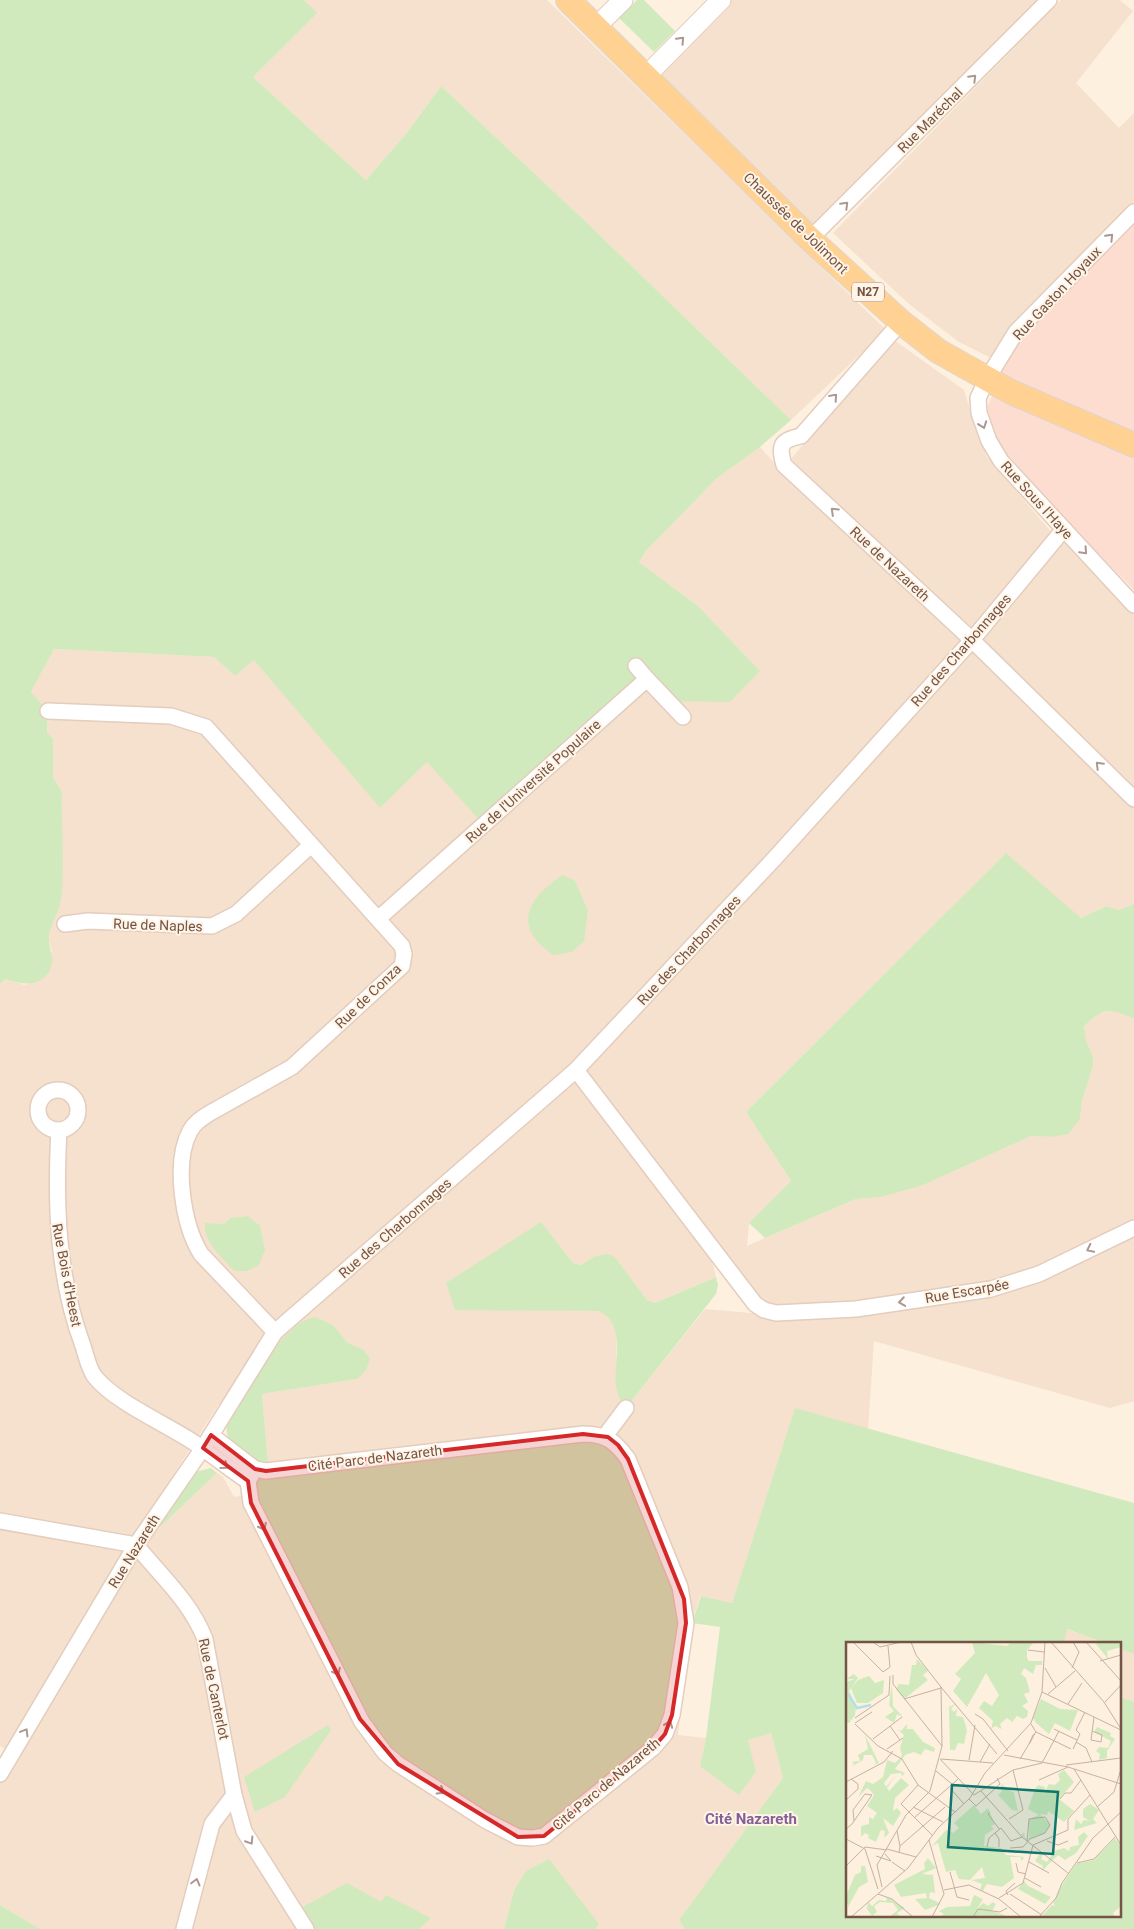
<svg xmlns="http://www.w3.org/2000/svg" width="1134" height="1929" font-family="Roboto,sans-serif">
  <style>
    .residential { fill: #f5e1cd; fill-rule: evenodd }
    .commercial { fill: #feddd1 }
    .green { fill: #d1eabd }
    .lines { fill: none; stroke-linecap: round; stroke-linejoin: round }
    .minor-casing { stroke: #e3cdbe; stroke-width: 18 }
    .tertiary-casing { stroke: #e3cdbe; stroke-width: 21 }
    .primary-casing { stroke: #ded6d3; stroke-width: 26 }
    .minor { stroke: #fff; stroke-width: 15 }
    .tertiary { stroke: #fff; stroke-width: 19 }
    .primary { stroke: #ffd294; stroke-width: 24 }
    .oneway { stroke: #ac9890 }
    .marked { fill: #d62828; fill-opacity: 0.2; stroke: #d62828; stroke-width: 4; stroke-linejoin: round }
    .labels { text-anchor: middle; stroke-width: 4; stroke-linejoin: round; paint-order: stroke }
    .shield { fill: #fff4e5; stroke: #9e8476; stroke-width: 1 }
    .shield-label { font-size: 12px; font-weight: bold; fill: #745446 }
    .street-label { font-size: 14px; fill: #745446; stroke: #fff4e5 }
    .neighbourhood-label { font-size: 15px; font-weight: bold; fill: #836198; stroke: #fff4e5 }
    .inset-river { fill: none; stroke: #b3e1e7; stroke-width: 2.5 }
    .inset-road { fill: none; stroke: #c6b2a1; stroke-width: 1 }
    .view { fill: #0f766e; fill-opacity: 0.15; stroke: #0f766e; stroke-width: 2.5 }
    .inset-edge { fill: none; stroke: #745446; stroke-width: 2.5 }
  </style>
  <rect width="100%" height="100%" fill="#fdf0de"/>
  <!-- residential -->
  <g class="residential">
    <polygon points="304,0 547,0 886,330 791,420 583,219 441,86 406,134 366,180 253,77 316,13"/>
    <polygon points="729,0 1042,0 812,229 657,73"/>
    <polygon points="1061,0 1120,0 1133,11 1076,83 1119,128 1134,113 1134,202 1056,280 1012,329 993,359 959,342 909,304 833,233"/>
    <polygon points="891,338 964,390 978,437 987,457 1052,533 968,631 791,459"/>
    <path d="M760 447 785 475 962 642 1064 529 1134 605V904L1119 910 1105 906 1081 918 1005 854 746 1112 791 1181 749 1223 747 1246 856 1199 881 1197 921 1186 1031 1136 1052 1137 1080 1119 1082 1101 1093 1066V1057L1085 1041 1084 1027 1096 1014 1116 1010 1134 1019V1401L1110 1408 874 1341 868 1429 795 1409 732 1603 700 1596 692 1623 678 1735 706 1738 700 1766 756 1772 747 1740 771 1733 783 1778 679 1920 685 1929H596L599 1924 540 1865 526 1871 514 1890 504 1929H40L0 1905V1774L12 1753 0 1746V984L6 979 24 985 40 980 52 951 49 940 51 923 61 902 62 792 53 777V739L47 732 48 711 31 692 54 649 214 657 235 676 254 659 380 807 427 762 647 679 760 671 698 606 639 562 646 551 716 479ZM541 1223 573 1263 581 1265 601 1254 615 1257 647 1300 655 1303 716 1277 712 1260 714 1244 761 1314 705 1309 626 1408 616 1388V1329L612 1321 606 1314 598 1311ZM334 1326 348 1343 363 1349 357 1379 262 1394 268 1463 247 1494 234 1497 223 1477 217 1473 160 1527 144 1531 179 1466 219 1404 227 1408Z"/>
    <polygon points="1066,1629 1104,1643 1064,1643"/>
    <polygon points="1120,1649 1134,1654 1134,1702 1120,1697"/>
  </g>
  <!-- commercial -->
  <polygon class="commercial" points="1134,219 1134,590 1016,469 999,447 985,413 1007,360 1021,334"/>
  <!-- green -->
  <g class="green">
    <path d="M0 0H304L317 13 253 77 366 180 406 134 441 86 583 219 791 420 760 447 716 479 646 551 639 562 698 606 760 671 730 702 668 701 647 679 484 825 427 762 380 808 254 660 235 676 214 657 54 649 31 692 48 711 47 732 53 739V777L62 792C61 827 65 865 61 900 59 912 51 923 49 936 48 949 57 961 48 973 37 988 20 984 6 979L0 984Z"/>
    <polygon points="637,0 644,0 675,31 654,52 619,18"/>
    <path d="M1006 853 1081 918 1106 906 1119 910 1134 904V1019C1111 1008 1101 1007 1084 1027L1086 1041 1093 1057V1066L1082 1101 1080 1119 1068 1134 1052 1137 1031 1136 921 1186 881 1197 856 1199 765 1238 749 1223 791 1181 746 1112Z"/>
    <path d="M563 875 575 881 588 911 584 941 572 952 553 955C512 926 526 899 563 875Z"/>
    <path d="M248 1216 260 1226 265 1250 259 1265 247 1271H234C223 1258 203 1242 205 1223L224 1224 231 1218Z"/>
    <path d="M541 1222 573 1263 581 1265C593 1258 601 1250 615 1257L647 1300 655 1303 716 1277 718 1285 716 1294 626 1408C622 1402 617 1394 616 1387 613 1361 627 1322 598 1311L455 1310 446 1283Z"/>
    <path d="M316 1317 334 1326 348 1343 363 1349 370 1359 366 1370 357 1379 262 1394 268 1463 254 1464C238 1449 224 1445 227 1421 244 1395 283 1320 316 1317Z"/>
    <polygon points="795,1408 1134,1503 1134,1654 1120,1649 1120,1643 1104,1643 1067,1629 1064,1643 848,1643 848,1915 1120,1915 1120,1697 1134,1702 1134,1929 685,1929 679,1920 783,1778 771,1733 748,1740 756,1772 739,1795 700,1766 706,1738 720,1627 692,1623 701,1596 732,1603"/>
    <polygon points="582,1432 613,1439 684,1610 669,1725 534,1840 384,1753 242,1478"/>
    <polygon points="211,1468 217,1473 160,1527 144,1532 191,1473"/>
    <polygon points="328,1725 331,1730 285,1797 255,1812 244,1777"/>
    <polygon points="549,1859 599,1924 596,1929 504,1929 514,1890 526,1871"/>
    <polygon points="347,1883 381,1902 386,1895 431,1918 419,1929 306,1929 295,1911"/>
    <polygon points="0,1905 40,1929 0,1929"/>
  </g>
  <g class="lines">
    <!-- minor casing -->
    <g class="minor-casing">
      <g id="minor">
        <polyline points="1134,212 1016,332 987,379 978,398 979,413 989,441 1001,461 1134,605"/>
        <polyline points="810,239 1049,0"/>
        <path d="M901 322 801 436C781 440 778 445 784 465L972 640 1134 799"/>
        <polyline points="636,666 647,679"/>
        <path d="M48 711 171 716 206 727 402 946 404 954 402 966 292 1067 210 1113C202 1118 195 1122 190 1131 173 1163 183 1225 201 1254L275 1332"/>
        <polyline points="379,918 647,679 683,717"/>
        <polyline points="65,924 88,921 212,926 236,914 311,845"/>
        <polyline points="576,1070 755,1304 764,1310 776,1313 856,1309 991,1289 1039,1274 1134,1228"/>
        <circle cx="58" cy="1110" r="20"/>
        <path d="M59 1130C55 1203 57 1276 83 1346 86 1355 89 1370 95 1377 118 1405 172 1426 202 1448 218 1459 232 1471 248 1481"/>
        <path d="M211 1435 255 1469 266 1471 583 1434C606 1434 615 1441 628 1459L680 1587 686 1623 672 1715 665 1734 653 1748 544 1836 533 1838 518 1837 485 1820 398 1764 385 1753 362 1722 251 1503 248 1481 255 1469"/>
        <polyline points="605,1436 626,1408"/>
        <polyline points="0,1521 136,1545"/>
        <path d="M136 1545C161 1576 190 1601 205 1639L234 1795 244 1831 306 1929"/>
        <polyline points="0,1774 136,1545 203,1448 275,1332 576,1070 774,859 972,640 1064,529"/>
        <polyline points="184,1929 212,1824 234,1795"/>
      </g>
    </g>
    <!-- tertiary casing -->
    <g class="tertiary-casing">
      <g id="tertiary">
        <polyline points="596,27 623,0"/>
        <polyline points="647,75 721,0"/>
      </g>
    </g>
    <!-- primary casing -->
    <g class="primary-casing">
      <polyline id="primary" points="568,0 810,239 901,322 938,351 1011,392 1134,445"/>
    </g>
    <!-- minor -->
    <use href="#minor" class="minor"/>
    <!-- tertiary -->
    <use href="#tertiary" class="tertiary"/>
    <!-- primary -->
    <use href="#primary" class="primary"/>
  </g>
  <!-- one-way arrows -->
  <defs><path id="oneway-chevron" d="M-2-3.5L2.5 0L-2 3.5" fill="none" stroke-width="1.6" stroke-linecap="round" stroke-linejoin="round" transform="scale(1.25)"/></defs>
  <g class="oneway">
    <use href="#oneway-chevron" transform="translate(681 40) rotate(-47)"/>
    <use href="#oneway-chevron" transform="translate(973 78) rotate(-45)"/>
    <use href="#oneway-chevron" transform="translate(845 205) rotate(-45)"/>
    <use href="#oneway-chevron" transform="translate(1110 237) rotate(-46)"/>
    <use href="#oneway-chevron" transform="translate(834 397) rotate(-49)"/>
    <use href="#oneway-chevron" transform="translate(983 425) rotate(70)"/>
    <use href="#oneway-chevron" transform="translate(834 511) rotate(-137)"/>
    <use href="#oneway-chevron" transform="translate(1084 551) rotate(47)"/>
    <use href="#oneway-chevron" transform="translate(1099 765) rotate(-135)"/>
    <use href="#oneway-chevron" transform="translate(1090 1249) rotate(154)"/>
    <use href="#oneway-chevron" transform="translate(902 1302) rotate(171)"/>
    <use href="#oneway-chevron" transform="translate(225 1466) rotate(36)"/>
    <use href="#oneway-chevron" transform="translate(263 1527) rotate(63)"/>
    <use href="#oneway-chevron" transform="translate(337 1672) rotate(63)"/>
    <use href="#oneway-chevron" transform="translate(669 1724) rotate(-70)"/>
    <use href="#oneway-chevron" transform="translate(25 1732) rotate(-59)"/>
    <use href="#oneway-chevron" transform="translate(441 1791) rotate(32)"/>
    <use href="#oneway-chevron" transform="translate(250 1841) rotate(58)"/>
    <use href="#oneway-chevron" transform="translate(196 1882) rotate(-75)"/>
  </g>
  <!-- marked area -->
  <path class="marked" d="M583 1434 608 1437 618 1445 628 1459 684 1599 686 1623 672 1715 665 1734 653 1748 544 1836 518 1837 398 1764 360 1719 251 1503 248 1481 203 1448 211 1435 255 1469 266 1471Z"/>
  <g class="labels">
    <!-- shield labels -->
    <rect class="shield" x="852" y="282.5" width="32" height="19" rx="4"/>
    <g class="shield-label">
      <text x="868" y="296">N27</text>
    </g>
    <!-- street labels -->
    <g class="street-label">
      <text transform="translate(930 120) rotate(-45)" y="5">Rue Maréchal</text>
      <text transform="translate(796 223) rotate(44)" y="5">Chaussée de Jolimont</text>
      <text transform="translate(1057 293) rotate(-47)" y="5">Rue Gaston Hoyaux</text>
      <text transform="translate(1037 500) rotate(48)" y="5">Rue Sous l'Haye</text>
      <text transform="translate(890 564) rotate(43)" y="5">Rue de Nazareth</text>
      <text transform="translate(961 650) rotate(-49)" y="5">Rue des Charbonnages</text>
      <text transform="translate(533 781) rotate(-42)" y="5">Rue de l'Université Populaire</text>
      <text transform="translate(158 925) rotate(2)" y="5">Rue de Naples</text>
      <text transform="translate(689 950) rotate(-47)" y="5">Rue des Charbonnages</text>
      <text transform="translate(368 996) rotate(-44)" y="5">Rue de Conza</text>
      <text transform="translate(395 1228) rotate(-41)" y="5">Rue des Charbonnages</text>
      <text transform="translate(67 1275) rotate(79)" y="5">Rue Bois d'Heest</text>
      <text transform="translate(967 1291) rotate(-10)" y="5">Rue Escarpée</text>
      <text transform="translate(375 1458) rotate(-7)" y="5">Cité Parc de Nazareth</text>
      <text transform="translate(134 1551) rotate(-58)" y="5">Rue Nazareth</text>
      <text transform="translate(214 1689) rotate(78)" y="5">Rue de Canterlot</text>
      <text transform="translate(606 1784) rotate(-40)" y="5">Cité Parc de Nazareth</text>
    </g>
    <!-- neighbourhood labels -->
    <g class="neighbourhood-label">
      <text x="751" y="1824">Cité Nazareth</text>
    </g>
  </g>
  <!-- overview -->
  <g transform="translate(846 1642)">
    <rect width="275" height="275" fill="#fdf0de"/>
    <path d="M126 0 161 4 165 0H188L181 8V16L183 19H196V23H190L187 32 178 26 175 32 180 36 184 50 178 52 182 60 176 64 182 69 181 75 177 77 171 74 166 80 161 76 154 82 156 87 149 84 145 87 147 79 133 66 138 59 146 64 153 53 140 31 121 65 107 49 115 37 109 32 129 11ZM253 0H275V5L261 9 262 17 250 2ZM71 17 82 29 77 33 82 38 58 57 50 47 53 42 63 43 66 23H70ZM8 32 12 36 3 49 10 64 9 73 3 81 0 80V40L9 37H0ZM23 34 29 41 38 38 37 51 22 61H11L5 46 12 38ZM46 42 47 64 57 75 51 72 48 81 39 75 48 69 43 63ZM195 57 214 67 232 68 224 89 209 81 203 92 190 81 187 76ZM110 61 105 67 108 70 111 67 110 74 117 75 121 88 118 102 112 101 109 108H104L103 63 104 65ZM61 82V87H67L77 100 89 106 88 110 79 107 75 113 68 110 59 113 49 127 59 131 56 134 55 131 45 132 38 141 40 145 50 133 41 146 43 149 55 136 63 143 49 156 47 169 51 166 55 171 47 184 37 176 43 191 38 196 39 189 35 188 30 200 22 196 23 193 19 191 15 195V184L23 182V175L27 177 31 171 21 164 28 153 24 148 21 146 12 155 20 139 27 142 37 135 41 118 49 121 56 114 54 105 58 93 51 87 55 89ZM251 85 265 91 264 94 269 97 261 109V116L253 118 254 112 250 109 253 105 262 106 265 99 248 90ZM19 93 33 121 28 123 30 121 26 113H18L17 118 5 125 8 122 6 120 14 119 12 113 22 107ZM218 128 228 140 213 157 228 169 218 180 202 169 201 173 194 172 204 183 199 191 181 198 175 193 178 190 179 196H183V177L193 173 182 167 189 147 192 143 199 145 197 153 203 142 209 143 214 138 212 132ZM155 142 168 151 172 169 166 168 152 153 156 149ZM244 162 253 168 247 177 251 181 228 188 230 177 235 182 238 178 244 179 237 175V167ZM128 163 135 172 142 166 149 182 145 184 148 187 139 193 138 204 155 206 160 213 178 215 176 219 174 215H164L168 236 156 245 141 242 137 249 134 248 136 242 125 238 139 236 136 225 124 238 113 237 109 228 100 230 92 201 86 204 100 188 107 191 113 186 108 181ZM238 190 242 194 230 211 219 218 212 213 196 229 197 224 189 219 192 214 198 211 195 217 201 220 208 209 218 206 223 209 224 205 233 203 232 195ZM269 196 275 204V264L267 271 269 275H195L206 263 209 264 207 261 216 243 230 222 248 218ZM82 216 90 226 76 232 87 233 89 251 84 250 83 256 95 262 79 268 69 257 81 256 80 251 55 255 48 243 79 227 78 221ZM15 224H19L22 240 13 245 2 265 0 254 9 233 15 230ZM178 239 182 244 205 255 199 262 172 247ZM128 253 137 257 131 267 137 261 142 264 147 260 150 262 146 269 164 275H93L98 272 93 269 101 265 124 264ZM41 255 59 266 51 271 54 274 43 275 52 268 47 261 34 260 28 264 31 270 26 274 21 267 22 260 26 264 33 258 40 259Z" fill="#d1eabd"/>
    <path class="inset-river" d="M2 52 11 66 25 63"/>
    <path class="inset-road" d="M7 0 37 30 44 25 42 4M27 0 34 5 55 0M205 0 258 60 275 87M240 0 275 39M182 8 198 10M254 19 275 13M199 26 210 45M226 26 233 10 227 0M47 33V42L96 104M94 44 151 112M196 50 275 88M202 52 229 29M58 57 95 46M259 60 275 43M222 62 236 41M129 72 137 77 162 109M9 76 43 53 44 34M9 81 26 70M9 82 32 104 56 117 72 143 109 170M185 82 190 90 225 107M44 84 54 98M208 87 231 98M246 89 256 93 255 100 245 98 248 75M189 92 187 93 183 102 184 101 189 91 190 90M27 97 56 75M230 100 240 106 246 120M41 107 57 96M227 107 234 92 230 88 239 70M158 113 222 125 275 142M94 117 128 153 167 128 196 121 213 89M95 117 147 121M174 117 183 102M123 118 129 83M134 120 144 102M220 123 275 116M228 127 275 203M90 129 106 142M193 138 222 125M0 140 38 120 47 109M72 143 55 162 86 193M104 146 118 162M135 149 176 195 222 231M123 157 130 164 154 142 151 136M214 157 219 151H225L235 138M0 158 12 147V142L5 137M67 165 97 180M251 165 268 150 275 127M144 170 142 172 154 188M68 176 112 137M163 177 177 168 167 128M0 187 6 182 26 153 19 152 7 168 8 179M51 189 54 204M149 191 153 197V205M0 197 19 207 32 247M83 198 98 252 86 275M201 199 212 203 222 199M187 203 222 188V177L244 153M141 205 143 196 155 186 165 199 176 195M164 206 177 205 184 197 199 191 204 183 199 175 183 177 181 199M41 207 70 215M53 211 54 204 99 165M30 214 45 219 39 212M46 220 59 229M183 220 203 231M170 221 172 230 180 232M231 221 248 217 269 195M0 224 19 205 41 208M104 230 111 255 123 258M179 236 195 245M36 245 31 223 60 173 84 149 96 104 95 45 70 13 65 0M98 248 123 243 153 257 175 275M32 252 46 257 67 275M164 252 196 273M162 253 160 249 169 241M153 256 177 241 187 203M5 275 62 226 92 186 124 156 139 131 185 81 196 50 199 0M127 275 132 267 154 270 161 266M193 275 210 256 216 241 247 196 275 170"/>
    <path class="view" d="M106 143 212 150 207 212 102 205Z"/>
    <rect width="275" height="275" class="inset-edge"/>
  </g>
</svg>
